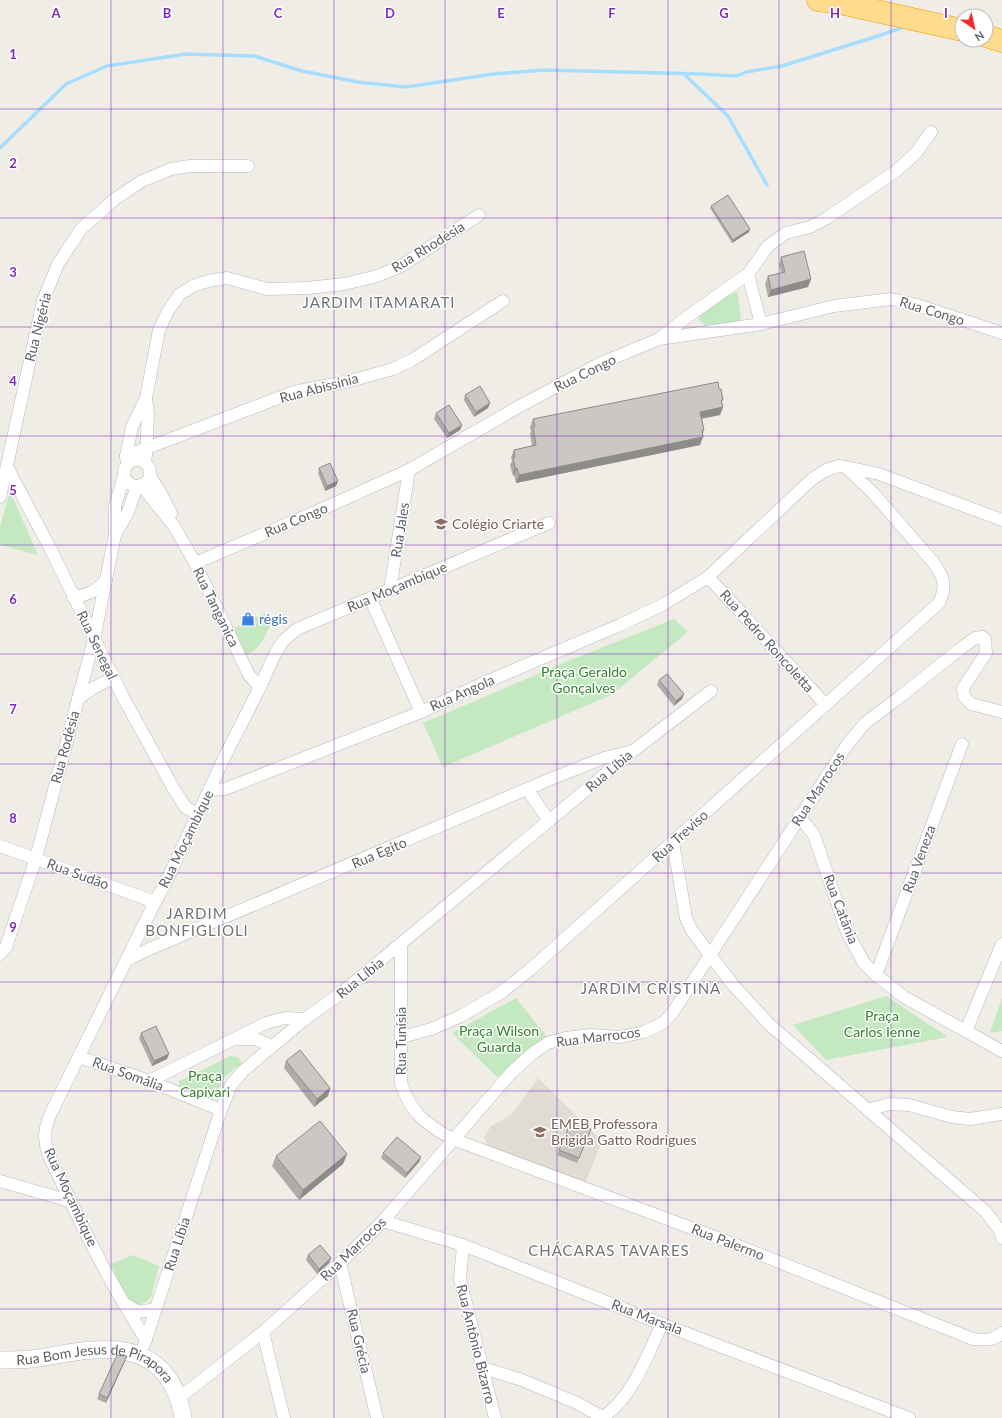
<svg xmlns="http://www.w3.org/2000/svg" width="1002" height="1418" font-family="Lato,sans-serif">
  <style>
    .education { fill: #e0dcd4 }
    .green { fill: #c4e9c1 }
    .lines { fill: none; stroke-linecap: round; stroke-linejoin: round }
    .stream { stroke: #a7deff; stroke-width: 3.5 }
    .street-casing { stroke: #b6b9bd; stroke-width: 13 }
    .secondary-casing { stroke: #b7bbc0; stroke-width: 18 }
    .highway-casing { stroke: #f69900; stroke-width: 23 }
    .street { stroke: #fff; stroke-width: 12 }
    .secondary { stroke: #fff; stroke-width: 17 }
    .highway { stroke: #ffdb8e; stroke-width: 22 }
    .wall { fill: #afaca8 }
    .shaded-wall { fill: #8e8c88 }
    .building { fill: #cbc8c3; stroke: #8e8c88 }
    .grid { fill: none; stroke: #7b2cbf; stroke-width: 1; stroke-opacity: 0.55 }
    .labels { text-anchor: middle; stroke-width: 3; stroke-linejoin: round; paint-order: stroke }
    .street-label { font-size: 14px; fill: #5d6267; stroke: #fff }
    .education-label { font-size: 14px; fill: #785e54; stroke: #fff; text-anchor: start }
    .shop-label { font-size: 14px; fill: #366cbe; stroke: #fff; text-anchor: start }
    .park-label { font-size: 14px; fill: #318330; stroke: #fff }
    .neighbourhood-label { font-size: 15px; letter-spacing: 1px; fill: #6e7479; stroke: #fff }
    .grid-label { font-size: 13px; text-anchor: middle; font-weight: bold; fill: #7b2cbf; stroke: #fff; stroke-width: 3; stroke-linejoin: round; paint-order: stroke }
  </style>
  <rect width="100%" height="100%" fill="#f0ede6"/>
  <!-- education -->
  <polygon class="education" points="538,1078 602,1141 584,1186 488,1148 484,1137 491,1126 512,1114"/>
  <!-- green -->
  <g class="green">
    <polygon points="737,292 738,296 741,319 734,324 707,327 699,320 699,315 726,296"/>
    <polygon points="10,491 38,555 0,545 0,527"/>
    <path d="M265 613 271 625C265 635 257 656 243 654L229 631Z"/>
    <polygon points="674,619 688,632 611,695 443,767 423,723 573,659"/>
    <polygon points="886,996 948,1037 826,1060 793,1025"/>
    <polygon points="516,998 547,1037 497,1077 452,1033"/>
    <polygon points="1002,998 1002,1031 990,1033"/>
    <path d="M231 1056 238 1057 241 1061V1065C236 1068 230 1071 226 1076 220 1082 218 1101 208 1099 198 1098 188 1091 179 1087V1081Z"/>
    <path d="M133 1255 159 1266 151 1297C144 1307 132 1307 125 1297 119 1287 116 1274 111 1264Z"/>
  </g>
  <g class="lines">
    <!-- stream -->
    <g class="stream">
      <polyline points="685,75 728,116 767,185"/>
      <polyline points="0,148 66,84 107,66 186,54 254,56 302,71 358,82 406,87 493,74 545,70 701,74 737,76 746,72 782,66 878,36 904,27"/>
    </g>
    <!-- street casing -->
    <g class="street-casing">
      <g id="street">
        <polyline points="748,274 761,324"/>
        <polyline points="659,339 687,317 748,274 768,246 786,233 810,227 827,218 896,171 916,153 931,132"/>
        <polyline points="126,456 294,392 350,381 393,369 412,360 503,301"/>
        <polyline points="146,456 148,414 146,398"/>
        <circle cx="137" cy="473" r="13"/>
        <polyline points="127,463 126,456 132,427 146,398 159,330 168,311 180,294 193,286 208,281 227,278 267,289 307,288 344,284 377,276 401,266 479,215"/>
        <polyline points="7,467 49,546 123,697 172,786 186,808 198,814"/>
        <polyline points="150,476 160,492 171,513"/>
        <polyline points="141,485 174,526 195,563 249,675 260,687"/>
        <polyline points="0,497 43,301 58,264 81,229 115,199 142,181 171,169 190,166 248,166"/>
        <polyline points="115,535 128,512 137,486"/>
        <polyline points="195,563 320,510 409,470 520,406 599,364 659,339 761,324 834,306 891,299 917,305 1002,333"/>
        <polyline points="708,577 722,592 826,705"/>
        <polyline points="390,590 409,470"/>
        <path d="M73 597C89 595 95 591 106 581"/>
        <polyline points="370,598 421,712"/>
        <polyline points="78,699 93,688 113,678"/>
        <polyline points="527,789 549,821"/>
        <polyline points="210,790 225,789 421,712 486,682 620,625 664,604 708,577 811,480 826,470 839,466 846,467 879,474 1002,520"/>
        <polyline points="799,816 814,835 847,932 864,963 876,975 904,997 1002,1051"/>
        <polyline points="673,842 686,918 691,929 710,955 734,986 770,1025 986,1212 1000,1231 1002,1238"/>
        <polyline points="0,846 155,902"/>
        <path d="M401 944V1083C411 1113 425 1124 453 1139L726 1241 973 1339C983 1340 994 1341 1002 1333"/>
        <polyline points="0,954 6,947 36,858 94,639 115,535 115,506 124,476"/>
        <polyline points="127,960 147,950 553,778 604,758 629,752"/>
        <polyline points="876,975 962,744"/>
        <polyline points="966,1031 1002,944"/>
        <path d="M402 1037 431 1029 461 1016 502 992 533 967 939 603C947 586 944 577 933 562L873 493 846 467"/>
        <polyline points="238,1039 256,1039 271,1046"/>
        <polyline points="79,1057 149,1081 221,1110"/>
        <polyline points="149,1081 266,1023 285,1018 305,1019"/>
        <polyline points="868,1110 889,1104 909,1105 952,1117 970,1119 1002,1114"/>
        <polyline points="0,1181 70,1201"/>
        <polyline points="383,1221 463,1245 662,1324 909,1418"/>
        <polyline points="463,1245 460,1279 495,1418"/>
        <polyline points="340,1263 377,1418"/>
        <polyline points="123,1303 139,1312 156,1309"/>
        <polyline points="263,1332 284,1418"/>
        <path d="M146 1340C115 1291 87 1238 63 1185 56 1170 45 1153 45 1136 45 1128 48 1120 51 1113L155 902 166 882 225 756 260 687 275 654 283 641 297 629 549 523"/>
        <polyline points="144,1345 221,1110 231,1085 243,1071 305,1019 340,994 633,751 711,691"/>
        <polyline points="483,1368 522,1380 577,1403 604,1418"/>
        <polyline points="179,1398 263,1332 340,1263 383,1221 511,1073 533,1053 548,1043 565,1038 591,1035 620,1037 644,1032 663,1023 673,1012 847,745 865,723 901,696 960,649 975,638 982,637 985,639 986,653 963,688 964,696 971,704 1002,712"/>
        <path d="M601 1418C631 1401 648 1354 662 1324"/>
      </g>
    </g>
    <!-- secondary casing -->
    <g class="secondary-casing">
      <g id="secondary">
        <path id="s1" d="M0 1360C10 1360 21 1360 31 1359 77 1353 139 1332 170 1381 177 1392 181 1405 183 1418"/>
      </g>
    </g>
    <!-- highway casing -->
    <g class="highway-casing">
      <g id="highway">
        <polyline points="818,0 840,3 962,30"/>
        <polyline points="986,36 1002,41"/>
      </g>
    </g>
    <!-- street -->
    <use href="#street" class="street"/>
    <!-- secondary -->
    <use href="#secondary" class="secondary"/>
    <!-- highway -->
    <use href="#highway" class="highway"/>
  </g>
  <!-- wall -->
  <g class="wall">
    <polygon points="711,206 749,232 732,243 710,208"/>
    <polygon points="781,257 811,279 808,287 768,297 765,284 768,276 781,273 779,265"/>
    <polygon points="465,395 490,403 488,408 474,417 464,400"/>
    <polygon points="722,403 723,407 720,415 702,419 704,430 700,445 516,483 514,475 513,476 510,465 512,461 511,457 514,450 532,446 530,434 531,431 530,427 533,419"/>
    <polygon points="436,413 462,425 460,430 447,438 434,419"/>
    <polygon points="319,468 338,481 336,486 325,491 318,473"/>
    <polygon points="659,680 684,694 682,699 674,706 657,685"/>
    <polygon points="141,1033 167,1059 152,1066 139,1038"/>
    <polygon points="286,1061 330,1088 328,1096 314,1107 284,1068"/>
    <polygon points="571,1122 591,1129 577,1163 557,1155"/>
    <polygon points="383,1153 421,1157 419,1162 405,1178 381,1158"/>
    <polygon points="347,1154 343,1164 299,1200 272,1166 276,1156"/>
    <polygon points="308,1255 331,1258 329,1263 317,1274 306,1260"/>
    <polygon points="127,1356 106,1403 97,1399 99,1394"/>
  </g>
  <!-- shaded-wall -->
  <g class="shaded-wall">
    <polygon points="750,229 749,232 732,243 733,240"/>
    <polygon points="811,279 808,287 768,297 771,290"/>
    <polygon points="490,403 488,408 474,417 476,412"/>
    <polygon points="723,407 720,415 697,419 700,412"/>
    <polygon points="462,425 460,430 447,438 449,433"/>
    <polygon points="703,437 700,445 516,483 519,475"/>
    <polygon points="515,468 517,468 514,475 513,476"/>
    <polygon points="338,481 336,486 325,491 327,486"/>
    <polygon points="684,694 682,699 674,706 676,701"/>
    <polygon points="169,1054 167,1059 152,1066 154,1061"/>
    <polygon points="330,1088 328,1096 314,1107 317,1099"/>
    <polygon points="347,1154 343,1164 299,1200 303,1190"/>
    <polygon points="421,1157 419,1162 405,1178 407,1173"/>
    <polygon points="331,1258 329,1263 317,1274 319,1269"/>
    <polygon points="127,1356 125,1361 106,1403 107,1398"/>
  </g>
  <!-- building -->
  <g class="building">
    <polygon points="728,195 750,229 733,240 711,206"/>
    <polygon points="804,251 811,279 771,290 768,276 785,272 781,257"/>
    <polygon points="718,382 719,389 721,389 723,400 721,400 723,407 700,412 704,430 702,430 703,437 519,475 517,468 515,468 513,457 515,457 514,450 536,445 533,427 535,426 533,419"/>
    <polygon points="480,386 490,403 476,412 465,395"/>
    <polygon points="449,405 462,425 449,433 436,413"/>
    <polygon points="330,463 338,481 327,486 319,468"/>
    <polygon points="667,674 684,694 676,701 659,680"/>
    <polygon points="156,1026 169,1054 154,1061 141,1033"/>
    <polygon points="300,1050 330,1088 317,1099 286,1061"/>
    <polygon points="320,1121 347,1154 303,1190 276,1156"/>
    <polygon points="571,1122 591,1129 579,1158 559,1150"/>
    <polygon points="397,1137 421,1157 407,1173 383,1153"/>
    <polygon points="320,1245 331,1258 319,1269 308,1255"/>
    <polygon points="117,1355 127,1356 107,1398 99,1394"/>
  </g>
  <!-- grid -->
  <path class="grid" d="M111 0V1418M223 0V1418M334 0V1418M445 0V1418M557 0V1418M668 0V1418M779 0V1418M891 0V1418M0 109H1002M0 218H1002M0 327H1002M0 436H1002M0 545H1002M0 654H1002M0 764H1002M0 873H1002M0 982H1002M0 1091H1002M0 1200H1002M0 1309H1002"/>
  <!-- icons -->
  <defs>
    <g id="school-bare" transform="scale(1.08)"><path d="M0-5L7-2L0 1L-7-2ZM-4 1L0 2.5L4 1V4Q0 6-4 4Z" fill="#8d6e63" stroke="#fff" stroke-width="2.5" paint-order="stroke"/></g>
    <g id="shop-bare" transform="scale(1.08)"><path d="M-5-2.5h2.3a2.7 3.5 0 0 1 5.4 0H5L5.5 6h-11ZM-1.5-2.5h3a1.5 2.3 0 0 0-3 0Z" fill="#3f7fe0" stroke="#fff" stroke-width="2.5" paint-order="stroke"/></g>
  </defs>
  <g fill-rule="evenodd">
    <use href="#school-bare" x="441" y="524"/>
    <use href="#shop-bare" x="248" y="619"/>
    <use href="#school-bare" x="540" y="1132"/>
  </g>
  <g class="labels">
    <!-- street labels -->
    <g class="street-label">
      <text transform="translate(428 247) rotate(-32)" y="5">Rua Rhodésia</text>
      <text transform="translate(932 311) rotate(17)" y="5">Rua Congo</text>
      <text transform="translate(38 327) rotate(-76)" y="5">Rua Nigéria</text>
      <text transform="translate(585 373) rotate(-26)" y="5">Rua Congo</text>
      <text transform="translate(319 388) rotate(-15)" y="5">Rua Abissínia</text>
      <text transform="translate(296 520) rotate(-23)" y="5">Rua Congo</text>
      <text transform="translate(400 530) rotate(-81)" y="5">Rua Jales</text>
      <text transform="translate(397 587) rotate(-23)" y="5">Rua Moçambique</text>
      <text transform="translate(216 607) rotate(64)" y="5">Rua Tanganica</text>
      <text transform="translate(767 641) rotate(48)" y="5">Rua Pedro Roncoletta</text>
      <text transform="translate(97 645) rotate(64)" y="5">Rua Senegal</text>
      <text transform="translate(462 693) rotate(-24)" y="5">Rua Angola</text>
      <text transform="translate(65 747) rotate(-75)" y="5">Rua Rodésia</text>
      <text transform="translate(609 771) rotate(-40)" y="5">Rua Líbia</text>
      <text transform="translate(818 789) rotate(-57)" y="5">Rua Marrocos</text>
      <text transform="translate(680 836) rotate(-42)" y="5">Rua Treviso</text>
      <text transform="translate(186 839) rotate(-64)" y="5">Rua Moçambique</text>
      <text transform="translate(379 853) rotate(-23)" y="5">Rua Egito</text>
      <text transform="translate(919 859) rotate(-70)" y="5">Rua Veneza</text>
      <text transform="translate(78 874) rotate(20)" y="5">Rua Sudão</text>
      <text transform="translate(841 909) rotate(69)" y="5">Rua Catânia</text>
      <text transform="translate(360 978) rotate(-39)" y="5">Rua Líbia</text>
      <text transform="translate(598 1037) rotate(-7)" y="5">Rua Marrocos</text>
      <text transform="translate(401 1041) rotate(-90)" y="5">Rua Tunísia</text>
      <text transform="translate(128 1074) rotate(20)" y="5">Rua Somália</text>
      <text transform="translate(71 1197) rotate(65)" y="5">Rua Moçambique</text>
      <text transform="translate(728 1242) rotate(21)" y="5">Rua Palermo</text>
      <text transform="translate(177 1244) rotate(-72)" y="5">Rua Líbia</text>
      <text transform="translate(353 1249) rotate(-44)" y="5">Rua Marrocos</text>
      <text transform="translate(647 1317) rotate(21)" y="5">Rua Marsala</text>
      <text transform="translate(359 1341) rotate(77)" y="5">Rua Grécia</text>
      <text transform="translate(476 1344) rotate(76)" y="5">Rua Antônio Bizarro</text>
      <text dy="5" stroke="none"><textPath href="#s1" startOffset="99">Rua Bom Jesus de Pirapora</textPath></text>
    </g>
    <!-- education labels -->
    <g class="education-label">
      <text x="452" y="529">Colégio Criarte</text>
      <text x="551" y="1129">EMEB Professora<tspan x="551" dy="16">Brigida Gatto Rodrigues</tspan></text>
    </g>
    <!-- shop labels -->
    <g class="shop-label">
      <text x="259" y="624">régis</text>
    </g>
    <!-- park labels -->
    <g class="park-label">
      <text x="584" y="677">Praça Geraldo<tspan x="584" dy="16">Gonçalves</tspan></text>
      <text x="882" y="1021">Praça<tspan x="882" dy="16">Carlos Ienne</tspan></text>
      <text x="499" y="1036">Praça Wilson<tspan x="499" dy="16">Guarda</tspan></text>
      <text x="205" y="1081">Praça<tspan x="205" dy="16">Capivari</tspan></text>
    </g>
    <!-- neighbourhood labels -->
    <g class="neighbourhood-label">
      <text x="379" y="308">JARDIM ITAMARATI</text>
      <text x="197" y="919">JARDIM<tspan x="197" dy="17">BONFIGLIOLI</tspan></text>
      <text x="651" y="994">JARDIM CRISTINA</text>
      <text x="609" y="1256">CHÁCARAS TAVARES</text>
    </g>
  </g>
  <g class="grid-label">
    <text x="56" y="18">A</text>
    <text x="167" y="18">B</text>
    <text x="278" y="18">C</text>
    <text x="390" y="18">D</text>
    <text x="501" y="18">E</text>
    <text x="612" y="18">F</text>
    <text x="724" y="18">G</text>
    <text x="835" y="18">H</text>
    <text x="946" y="18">I</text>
    <text x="13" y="59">1</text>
    <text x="13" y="168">2</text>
    <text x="13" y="277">3</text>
    <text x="13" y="386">4</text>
    <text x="13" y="495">5</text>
    <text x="13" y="604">6</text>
    <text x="13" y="714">7</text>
    <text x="13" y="823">8</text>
    <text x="13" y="932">9</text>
  </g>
  <!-- north arrow -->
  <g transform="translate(974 28) rotate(146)"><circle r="19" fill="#ffffff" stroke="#bec0c2"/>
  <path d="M0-3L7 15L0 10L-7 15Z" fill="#f22c2a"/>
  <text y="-6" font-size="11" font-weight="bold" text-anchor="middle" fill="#5d6267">N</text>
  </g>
</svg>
